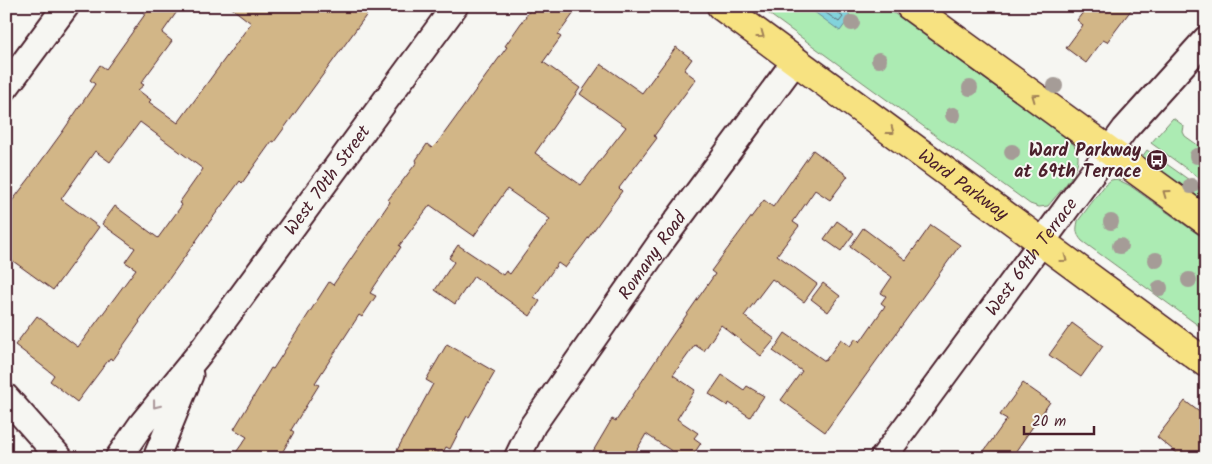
<svg xmlns="http://www.w3.org/2000/svg" width="1212" height="464" font-family="Kalam,sans-serif">
  <style>
    .green { fill: #acebb3; stroke: #7b856f }
    .water { fill: #82d3dc; stroke: #6c8b95 }
    .lines { fill: none; stroke-linecap: round; stroke-linejoin: round }
    .shore { stroke: #606772; stroke-width: 1 }
    .building { fill: #d2b687; stroke: #4a1f2b }
    .street-casing { stroke: #4a1f2b; stroke-width: 29 }
    .primary-casing { stroke: #4a1f2b; stroke-width: 31 }
    .street { stroke: #f6f6f2; stroke-width: 25 }
    .primary { stroke: #f7e281; stroke-width: 28 }
    .tree { fill: #a59c97 }
    .oneway { stroke: #a08056 }
    .oneway2 { stroke: #a99598 }
    .labels { text-anchor: middle; stroke-width: 4; stroke-linejoin: round; paint-order: stroke }
    .poi-label { font-size: 18px; font-weight: bold; fill: #4a1f2b; stroke: #f6f6f2; text-anchor: end }
    .street-label { font-size: 18px; fill: #4a1f2b; stroke: #f6f6f2 }
  </style>
  <rect width="100%" height="100%" fill="#f6f6f2"/>
  <filter id="ink" filterUnits="userSpaceOnUse"><feTurbulence type="fractalNoise" baseFrequency=".02" numOctaves="2"/><feDisplacementMap in="SourceGraphic" scale="10" xChannelSelector="R" yChannelSelector="G"/><feConvolveMatrix kernelMatrix="1 2 1 2 8 2 1 2 1" color-interpolation-filters="sRGB"/></filter>
  <g filter="url(#ink)">
    <!-- green -->
    <g class="green">
      <path d="M758 6H884L1070 141C1093 161 1061 189 1048 206L1039 207 1030 204Z"/>
      <polygon points="1173,118 1184,126 1183,132 1185,136 1206,151 1206,183 1151,143"/>
      <polygon points="1147,150 1206,192 1206,202 1142,157"/>
      <path d="M1116 179 1129 185 1206 240V331L1082 241C1076 234 1076 230 1078 221L1105 185 1111 180Z"/>
    </g>
    <!-- water -->
    <polygon class="water" points="810,6 837,6 851,16 840,31 809,8"/>
    <g class="lines">
      <!-- shore -->
      <polyline class="shore" points="816,6 839,22 843,17 836,11 835,6"/>
    </g>
    <!-- building -->
    <g class="building">
      <polygon points="151,6 181,6 162,33 172,41 141,83 144,85 138,90 151,100 149,102 178,123 251,23 229,6 373,6 274,142 272,141 242,183 240,181 208,224 139,321 140,322 113,360 110,358 77,402 50,381 54,375 15,345 37,316 78,347 136,269 125,262 135,248 102,224 115,206 158,238 182,205 179,203 203,169 140,122 110,162 95,151 61,199 99,227 53,290 6,256 6,209 32,175 31,175 63,131 95,84 90,80 100,65 106,69"/>
      <polygon points="533,6 579,6 558,35 561,37 543,62 580,88 535,153 581,185 626,127 580,94 601,64 642,93 676,47 692,59 684,70 696,79 654,136 657,138 619,188 622,191 583,245 565,268 558,263 534,297 540,301 530,316 474,276 455,304 435,290 454,262 449,258 458,245 503,275 506,271 510,274 550,219 507,189 474,236 430,205 399,246 401,247 370,293 376,296 362,317 359,315 315,383 319,385 291,430 294,432 279,458 232,458 247,437 234,429 271,368 273,369 329,282 333,285 390,202 388,200 417,162 416,160 427,144 432,148 438,142 507,47 505,46"/>
      <polygon points="1088,6 1134,6 1107,42 1103,40 1086,63 1066,48 1083,25 1077,20"/>
      <polygon points="813,150 848,176 830,200 815,190 793,222 799,226 777,255 817,284 804,302 772,279 744,316 775,339 761,356 721,325 704,351 695,345 673,375 695,390 677,419 698,433 694,438 701,443 691,458 682,458 646,434 632,458 589,458 612,419 616,421 669,340 715,274 711,271 764,200 773,207"/>
      <polygon points="837,221 854,233 841,251 824,239"/>
      <polygon points="931,225 960,245 825,432 781,400 802,371 773,351 785,333 825,361 841,339 850,346 856,338 860,342 885,306 881,303 886,296 881,293 892,277 850,247 863,228 906,260"/>
      <polygon points="823,283 840,296 828,312 811,299"/>
      <polygon points="1072,323 1103,346 1081,377 1049,355"/>
      <polygon points="447,344 495,372 469,417 467,416 450,449 446,447 442,454 437,452 434,458 408,458 396,452 433,384 426,380"/>
      <polygon points="722,375 744,390 747,386 764,396 750,417 729,403 728,406 709,394"/>
      <polygon points="1023,383 1050,402 1011,458 979,458 1007,419 1000,415"/>
      <polygon points="1185,401 1206,417 1206,443 1194,458 1183,458 1157,437"/>
    </g>
    <g class="lines">
      <!-- street casing -->
      <g class="street-casing">
        <g id="street">
          <polyline points="6,87 66,6"/>
          <polyline points="6,397 60,458"/>
          <path id="s1" d="M118 458 141 425 199 354 455 6"/>
          <polyline points="156,458 190,375"/>
          <path id="s2" d="M517 458 533 425 661 242 796 60"/>
          <path id="s3" d="M883 458 1125 129 1206 39"/>
        </g>
      </g>
      <!-- primary casing -->
      <g class="primary-casing">
        <g id="primary">
          <path id="s4" d="M721 6 1206 363"/>
          <polyline points="910,6 1206,221"/>
        </g>
      </g>
      <!-- street -->
      <use href="#street" class="street"/>
      <!-- primary -->
      <use href="#primary" class="primary"/>
    </g>
    <!-- trees -->
    <g class="tree">
      <circle cx="852" cy="23" r="8"/>
      <circle cx="879" cy="60" r="8"/>
      <circle cx="1055" cy="86" r="8"/>
      <circle cx="970" cy="88" r="8"/>
      <circle cx="953" cy="115" r="8"/>
      <circle cx="1012" cy="152" r="8"/>
      <circle cx="1197" cy="156" r="8"/>
      <circle cx="1191" cy="186" r="8"/>
      <circle cx="1111" cy="222" r="8"/>
      <circle cx="1120" cy="246" r="8"/>
      <circle cx="1156" cy="260" r="8"/>
      <circle cx="1189" cy="280" r="8"/>
      <circle cx="1160" cy="288" r="8"/>
    </g>
    <!-- one-way arrows -->
    <defs><path id="oneway-chevron" d="M-2-3.5L2.5 0L-2 3.5" fill="none" stroke-width="1.6" stroke-linecap="round" stroke-linejoin="round" transform="scale(1.25)"/></defs>
    <g class="oneway">
      <use href="#oneway-chevron" transform="translate(761 35) rotate(36)"/>
      <use href="#oneway-chevron" transform="translate(1035 97) rotate(-144)"/>
      <use href="#oneway-chevron" transform="translate(891 131) rotate(37)"/>
      <use href="#oneway-chevron" transform="translate(1166 193) rotate(-144)"/>
      <use href="#oneway-chevron" transform="translate(1064 259) rotate(36)"/>
    </g>
    <use class="oneway2" href="#oneway-chevron" transform="translate(156 405) rotate(128)"/>
  </g>
  <!-- icons -->
  <defs>
    <g id="bus-disc" transform="scale(1.125)"><circle r="9.5" fill="#4a1f2b" stroke="#f6f6f2"/><path d="M-5-6H5V4H4V6H2V4H-2V6H-4V4H-5ZM-3.5-4V0h7V-4ZM-3.5 1.2v1.5H-2V1.2ZM2 1.2v1.5H3.5V1.2Z" fill="#fff"/></g>
  </defs>
  <g fill-rule="evenodd">
    <use href="#bus-disc" x="1157" y="160"/>
  </g>
  <g class="labels">
    <!-- poi labels -->
    <g class="poi-label">
      <text x="1141" y="156">Ward Parkway<tspan x="1141" dy="21">at 69th Terrace</tspan></text>
    </g>
    <!-- street labels -->
    <g class="street-label">
      <text dy="6" stroke="none"><textPath href="#s1" startOffset="348">West 70th Street</textPath></text>
      <text dy="6" stroke="none"><textPath href="#s4" startOffset="301">Ward Parkway</textPath></text>
      <text dy="6" stroke="none"><textPath href="#s2" startOffset="244">Romany Road</textPath></text>
      <text dy="6" stroke="none"><textPath href="#s3" startOffset="250">West 69th Terrace</textPath></text>
    </g>
  </g>
  <!-- margin -->
  <rect width="1212" height="464" fill="none" stroke="#f6f6f2" stroke-width="25"/>
  <rect x="12" y="12" width="1187" height="439" fill="none" stroke="#4a1f2b" stroke-width="2" filter="url(#ink)"/>
  <!-- scale -->
  <path d="M1024 426v8h70v-8" fill="none" stroke="#4a1f2b" stroke-width="2.5"/>
  <text x="1032" y="426" font-size="15" fill="#4a1f2b" stroke="#f6f6f2" stroke-width="4" paint-order="stroke">20 m</text>
</svg>
